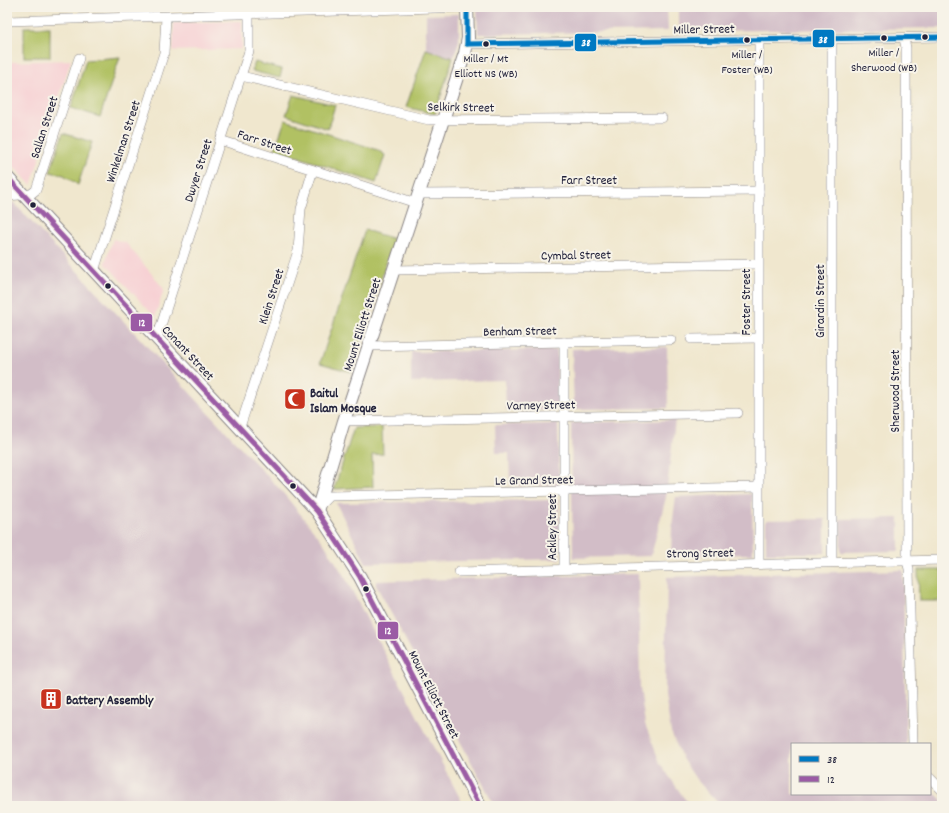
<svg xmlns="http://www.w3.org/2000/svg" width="949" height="813" font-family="Dekko,sans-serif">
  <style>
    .built { fill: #f7cfd3 }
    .industrial { fill: #d2bdc7 }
    .green { fill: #b1c163; stroke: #6a724f }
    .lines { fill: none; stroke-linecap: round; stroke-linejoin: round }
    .minor-casing { stroke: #898484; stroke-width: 10 }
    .major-casing { stroke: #898484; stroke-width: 14 }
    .minor { stroke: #fff; stroke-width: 9 }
    .major { stroke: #fff; stroke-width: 12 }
    .bus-1-casing { stroke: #f7f3e8; stroke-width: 8 }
    .bus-2-casing { stroke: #f7f3e8; stroke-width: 8 }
    .bus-1 { stroke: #0079c2; stroke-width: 5 }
    .bus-2 { stroke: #9b5ba5; stroke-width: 5 }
    .bus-dot { fill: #22223b; stroke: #f7f3e8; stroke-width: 1.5 }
    .labels { text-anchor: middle; stroke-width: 4; stroke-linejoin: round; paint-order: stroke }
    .bus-label { font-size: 12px; fill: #22223b; stroke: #f7f3e8 }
    .street-label { font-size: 13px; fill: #22223b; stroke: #f7f3e8 }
    .poi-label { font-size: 13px; font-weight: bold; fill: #22223b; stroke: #f7f3e8; text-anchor: start }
    .line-badge { stroke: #f7f3e8; stroke-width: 1.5 }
    .badge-label { font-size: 11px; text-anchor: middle; font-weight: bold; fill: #fff }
  </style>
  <rect width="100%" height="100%" fill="#f7f3e8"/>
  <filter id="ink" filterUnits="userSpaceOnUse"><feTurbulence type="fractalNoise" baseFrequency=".025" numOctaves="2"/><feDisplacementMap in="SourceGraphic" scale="8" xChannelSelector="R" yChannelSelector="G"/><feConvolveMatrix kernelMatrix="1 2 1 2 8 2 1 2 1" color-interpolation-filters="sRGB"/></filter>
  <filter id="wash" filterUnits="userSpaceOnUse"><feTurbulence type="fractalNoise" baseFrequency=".012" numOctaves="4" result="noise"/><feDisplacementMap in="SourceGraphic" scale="16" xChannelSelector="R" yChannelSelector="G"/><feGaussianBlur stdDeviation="0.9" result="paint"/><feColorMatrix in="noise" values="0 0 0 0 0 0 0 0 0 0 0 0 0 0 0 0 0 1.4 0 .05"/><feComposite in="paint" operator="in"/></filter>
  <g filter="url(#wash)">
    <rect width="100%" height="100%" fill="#f0e7ce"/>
    <!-- built -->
    <g class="built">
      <polygon points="171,7 243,7 243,8 171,9"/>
      <polygon points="242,21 242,49 173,51 174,23"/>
      <polygon points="71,60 31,185 7,159 7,62"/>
      <polygon points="113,239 126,243 164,289 155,317 105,263"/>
    </g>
    <!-- industrial -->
    <g class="industrial">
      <polygon points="477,7 667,7 668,31 478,34"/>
      <polygon points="679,7 942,7 942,28 679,31"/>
      <polygon points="459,14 459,41 453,58 426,49 426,15"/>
      <polygon points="13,202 283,493 323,542 346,579 464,806 7,806 7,205"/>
      <polygon points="667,347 668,408 574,409 572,349"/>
      <polygon points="557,350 558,410 506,410 505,380 411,382 411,352"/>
      <polygon points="675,420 666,497 651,556 573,558 571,423"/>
      <polygon points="558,424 559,485 510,486 509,453 496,453 495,425"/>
      <polygon points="752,494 753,554 671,556 672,526 676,497"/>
      <polygon points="559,500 560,559 366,563 336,503"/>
      <polygon points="899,518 899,551 841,552 840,519"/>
      <polygon points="825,519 825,553 766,553 766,520"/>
      <polygon points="903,570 906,744 792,744 792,794 930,794 930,789 942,800 942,806 721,806 696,779 683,760 671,732 665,695 667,577"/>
      <polygon points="638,574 640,688 645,724 660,763 684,798 692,806 495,806 376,585 376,581"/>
    </g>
    <!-- green -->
    <g class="green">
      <rect x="24" y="27" width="26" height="30"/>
      <polygon points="426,49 453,58 435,114 406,107"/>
      <polygon points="120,57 100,117 71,108 86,60"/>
      <polygon points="255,62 282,69 280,78 252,71"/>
      <polygon points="293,95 335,105 328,129 286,115"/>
      <polygon points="285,120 378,150 385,155 376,183 275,149"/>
      <polygon points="63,133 92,142 78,185 64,175 50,172"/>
      <polygon points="365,230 394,239 351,372 320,363"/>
      <polygon points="382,427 383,454 372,455 373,487 334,489 354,428"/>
      <polygon points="918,570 942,570 942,601 919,601"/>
    </g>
  </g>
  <g filter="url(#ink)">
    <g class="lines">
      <!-- minor casing -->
      <g class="minor-casing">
        <g id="minor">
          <polyline points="7,21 467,7"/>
          <polyline points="904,38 906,48 907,561 909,569 913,744"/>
          <polyline points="759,40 759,564"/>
          <polyline points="467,44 942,37"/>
          <polyline points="241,76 429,120 662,118"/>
          <polyline points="220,140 416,203"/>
          <polyline points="419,194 759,191"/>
          <polyline points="7,196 31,194 36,190 79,58"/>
          <polyline points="394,270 758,264"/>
          <polyline points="94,271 164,53 166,17"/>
          <polyline points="157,338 249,51 249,7"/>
          <polyline points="691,339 758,338"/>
          <polyline points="564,342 564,568"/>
          <polyline points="369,346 671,340"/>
          <polyline points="344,421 738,413"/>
          <polyline points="240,427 298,251 301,209 313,170"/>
          <polyline points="319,506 329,496 758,487"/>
          <polyline points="832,562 832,39"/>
          <polyline points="459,572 942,560"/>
          <polyline points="930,778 942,790"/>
        </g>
      </g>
      <!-- major casing -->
      <g class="major-casing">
        <g id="major">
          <polyline points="7,177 317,511 360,577 480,806"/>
          <polyline points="317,511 344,421 465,53 468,38 467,7"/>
        </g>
      </g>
      <!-- minor -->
      <use href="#minor" class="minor"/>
      <!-- major -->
      <use href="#major" class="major"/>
      <!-- bus-1 casing -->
      <g class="bus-1-casing">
        <g id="bus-1">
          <polyline points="467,7 467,44"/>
          <polyline points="467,44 942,37"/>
        </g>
      </g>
      <!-- bus-2 casing -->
      <g class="bus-2-casing">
        <polyline id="bus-2" points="7,177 317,511 360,577 480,806"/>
      </g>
      <!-- bus-1 -->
      <use href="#bus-1" class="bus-1"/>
      <!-- bus-2 -->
      <use href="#bus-2" class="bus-2"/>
    </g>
  </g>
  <!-- icons -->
  <defs>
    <g id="mosque-square" transform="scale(1.15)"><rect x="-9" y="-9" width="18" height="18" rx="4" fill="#c8321e" stroke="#f7f3e8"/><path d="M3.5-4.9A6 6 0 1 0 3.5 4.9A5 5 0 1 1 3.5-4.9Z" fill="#fff"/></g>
    <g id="building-square" transform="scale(1.15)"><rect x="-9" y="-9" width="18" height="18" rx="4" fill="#c8321e" stroke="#f7f3e8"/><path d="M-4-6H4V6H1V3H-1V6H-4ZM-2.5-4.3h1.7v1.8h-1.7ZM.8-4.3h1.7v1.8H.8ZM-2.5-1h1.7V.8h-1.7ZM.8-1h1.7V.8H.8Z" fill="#fff"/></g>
  </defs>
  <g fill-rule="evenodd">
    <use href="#mosque-square" x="295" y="399"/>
    <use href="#building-square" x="51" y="699"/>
  </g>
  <!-- markers -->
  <g class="bus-dot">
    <circle cx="925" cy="37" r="3.5"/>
    <circle cx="884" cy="38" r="3.5"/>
    <circle cx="747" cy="40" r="3.5"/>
    <circle cx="486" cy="44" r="3.5"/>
    <circle cx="33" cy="205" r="3.5"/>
    <circle cx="108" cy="286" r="3.5"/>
    <circle cx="293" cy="486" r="3.5"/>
    <circle cx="366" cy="589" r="3.5"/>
  </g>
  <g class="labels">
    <!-- bus labels -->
    <g class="bus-label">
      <text x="884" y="56">Miller /<tspan x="884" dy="15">Sherwood (WB)</tspan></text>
      <text x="747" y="58">Miller /<tspan x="747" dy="15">Foster (WB)</tspan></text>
      <text x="486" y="62">Miller / Mt<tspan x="486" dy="15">Elliott NS (WB)</tspan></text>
    </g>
    <!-- street labels -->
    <g class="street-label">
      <text transform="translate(704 28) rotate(-1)" y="5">Miller Street</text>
      <text transform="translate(461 106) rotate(1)" y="5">Selkirk Street</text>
      <text transform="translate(43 127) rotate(-72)" y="5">Sallan Street</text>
      <text transform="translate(122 141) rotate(-72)" y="5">Winkelman Street</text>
      <text transform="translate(265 141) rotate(18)" y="5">Farr Street</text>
      <text transform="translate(197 170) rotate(-72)" y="5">Dwyer Street</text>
      <text x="589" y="184">Farr Street</text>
      <text transform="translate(576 254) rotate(-1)" y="5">Cymbal Street</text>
      <text transform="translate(270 296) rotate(-72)" y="5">Klein Street</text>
      <text transform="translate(819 301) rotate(-90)" y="5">Girardin Street</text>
      <text transform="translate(745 302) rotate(-90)" y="5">Foster Street</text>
      <text transform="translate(361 324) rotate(-72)" y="5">Mount Elliott Street</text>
      <text transform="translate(520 330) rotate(-1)" y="5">Benham Street</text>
      <text transform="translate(189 352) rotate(47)" y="5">Conant Street</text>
      <text transform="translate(894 391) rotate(-90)" y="5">Sherwood Street</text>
      <text transform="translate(541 404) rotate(-1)" y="5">Varney Street</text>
      <text transform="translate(534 479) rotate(-1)" y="5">Le Grand Street</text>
      <text transform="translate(551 527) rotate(-90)" y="5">Ackley Street</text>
      <text transform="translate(700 552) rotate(-1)" y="5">Strong Street</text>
      <text transform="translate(435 694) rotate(63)" y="5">Mount Elliott Street</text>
    </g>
    <!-- poi labels -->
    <g class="poi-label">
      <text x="310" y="397">Baitul<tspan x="310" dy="15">Islam Mosque</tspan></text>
      <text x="66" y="704">Battery Assembly</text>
    </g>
  </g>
  <g class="line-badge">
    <rect x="812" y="29" width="23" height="19" rx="4" fill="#0079c2"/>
    <rect x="574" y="33" width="23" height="19" rx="4" fill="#0079c2"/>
    <rect x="130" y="313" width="23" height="19" rx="4" fill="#9b5ba5"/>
    <rect x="377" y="621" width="22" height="19" rx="4" fill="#9b5ba5"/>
  </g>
  <g class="badge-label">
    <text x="823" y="43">38</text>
    <text x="586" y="46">38</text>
    <text x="142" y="326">12</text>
    <text x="388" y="634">12</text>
  </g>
  <!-- margin -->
  <rect width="949" height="813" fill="none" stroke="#f7f3e8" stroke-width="24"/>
  <!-- legend -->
  <rect x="791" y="743" width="140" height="52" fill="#f7f3e8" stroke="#a29fa3"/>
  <rect x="799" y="756" width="20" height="6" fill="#0079c2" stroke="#a29fa3"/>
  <text x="827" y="763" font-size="12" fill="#22223b">38</text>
  <rect x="799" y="776" width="20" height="6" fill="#9b5ba5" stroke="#a29fa3"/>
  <text x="827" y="783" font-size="12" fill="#22223b">12</text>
</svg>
